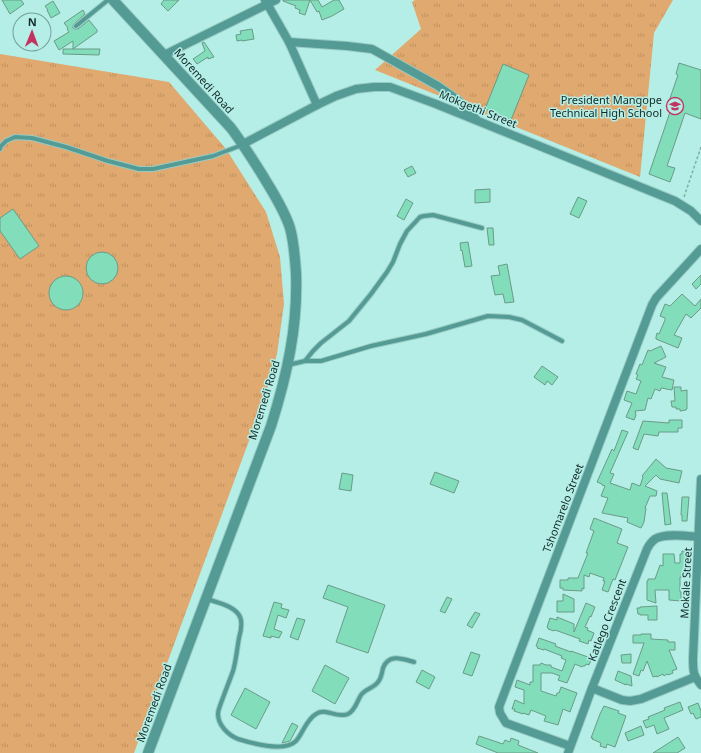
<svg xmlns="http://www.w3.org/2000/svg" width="701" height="753" font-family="'Noto Sans',sans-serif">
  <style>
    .grass { fill: url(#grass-tufts) }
    .building { fill: #81ddba; stroke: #6b9b87 }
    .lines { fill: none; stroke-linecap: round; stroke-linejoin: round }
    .service-casing { stroke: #98cbc4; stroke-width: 6 }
    .minor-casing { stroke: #98cbc4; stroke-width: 10 }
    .tertiary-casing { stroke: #98cbc4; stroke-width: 12 }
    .path { stroke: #7fada8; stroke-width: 1.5; stroke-dasharray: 3 2; stroke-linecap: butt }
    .service { stroke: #539b94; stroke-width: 4 }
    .minor { stroke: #539b94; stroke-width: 8 }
    .tertiary { stroke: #539b94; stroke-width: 10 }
    .labels { text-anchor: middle; stroke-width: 3; stroke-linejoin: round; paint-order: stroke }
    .street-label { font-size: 11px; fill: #122926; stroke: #b5eee7 }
    .poi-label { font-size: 11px; fill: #122926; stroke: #b5eee7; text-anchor: end }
  </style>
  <defs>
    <pattern id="grass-tufts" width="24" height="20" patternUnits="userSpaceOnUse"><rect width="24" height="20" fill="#e0a96f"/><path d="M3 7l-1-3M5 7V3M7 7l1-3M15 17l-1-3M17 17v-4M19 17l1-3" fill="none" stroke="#bf9160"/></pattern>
  </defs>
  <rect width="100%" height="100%" fill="#b5eee7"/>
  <!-- grass -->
  <g class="grass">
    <polygon points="415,0 673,0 654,33 640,177 375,70 421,29 412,2"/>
    <polygon points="0,54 169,82 226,149 266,212 280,257 284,304 277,354 264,400 134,753 0,753"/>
  </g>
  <!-- building -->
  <g class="building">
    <polygon points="2,0 21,0 24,4 10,14"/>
    <polygon points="164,0 179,0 168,11 161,4"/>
    <polygon points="283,0 318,0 322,7 334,0 339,0 344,9 332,16 322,20 319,11 317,12 310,0 305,15 299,13 300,10 295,8 296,6 283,1"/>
    <polygon points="53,1 60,13 51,18 47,10 48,10 45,6"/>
    <polygon points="83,10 85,14 74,24 73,26 73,28 75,29 78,29 89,20 97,30 97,32 73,49 73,41 59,50 54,41 69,32 67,29 68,28 64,23"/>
    <polygon points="252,29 254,39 242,41 242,40 237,41 236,35 241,34 240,31"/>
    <polygon points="204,42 214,57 208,59 208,57 197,64 193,59 205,51 202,43"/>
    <polygon points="63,49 100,49 99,55 63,54"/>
    <polygon points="679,63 701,70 701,119 685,113 667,166 675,168 670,182 649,174 671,109 667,107 678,75 676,74"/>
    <polygon points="503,64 529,75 511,120 485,109"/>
    <polygon points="412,166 416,173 408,177 404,170"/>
    <polygon points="490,189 490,202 475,203 475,190"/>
    <polygon points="578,197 587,201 579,218 570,214"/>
    <polygon points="406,199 413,203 404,220 397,216"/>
    <polygon points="13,209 39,246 20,259 0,231 0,218"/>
    <polygon points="487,228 493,228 494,245 489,245"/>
    <polygon points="468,242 472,266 465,267 462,250 461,251 460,243"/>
    <circle cx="102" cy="268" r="16"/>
    <polygon points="507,264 514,302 505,303 503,294 495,295 491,276 500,275 498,266"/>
    <polygon points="701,275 701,284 696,289 692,284"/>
    <circle cx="66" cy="293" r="17"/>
    <polygon points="682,294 695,306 701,299 701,308 691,318 686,314 674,335 682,338 678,348 656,339 656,337 657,333 659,334 665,320 665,318 660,316 665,304 670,306"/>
    <polygon points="661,346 666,357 654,363 666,367 662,377 674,380 672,390 661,388 660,391 655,389 651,399 648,398 645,410 635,411 636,415 634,420 626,417 632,403 624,400 627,391 636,394 641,381 636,379 638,375 636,374 640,364 642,365 648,350 650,351"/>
    <polygon points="542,366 558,377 552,385 547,381 545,385 534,377"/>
    <polygon points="674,387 681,387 681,391 687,390 687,409 686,409 686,410 680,411 680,409 676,409 676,407 672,407 671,401 675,401"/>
    <polygon points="669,420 682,420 682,428 678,428 678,432 659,432 658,436 644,434 638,450 633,448 643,421 669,423"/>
    <polygon points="622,430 628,432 610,473 614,474 610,483 630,490 632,483 640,486 643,477 642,476 656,459 666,468 682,471 679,483 660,479 656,475 645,486 657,491 656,496 650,496 645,508 646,508 644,522 641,528 627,522 628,518 602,513 608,498 601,496 605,486 602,485 602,484 597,482 612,449 614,451"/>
    <polygon points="435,472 459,481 454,493 430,484"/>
    <polygon points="342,473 353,475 351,491 339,489"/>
    <polygon points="662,493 667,493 671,524 665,525"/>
    <polygon points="682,497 689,497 687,521 682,521 682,515 681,515"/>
    <polygon points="594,518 622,529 617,543 628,547 615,580 613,579 608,592 602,590 605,581 603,581 604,578 590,573 589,577 584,575 584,589 582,588 582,591 563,590 563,588 560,588 560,580 568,580 568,578 578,578 588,553 586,553 594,531 590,529"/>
    <polygon points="682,551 689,551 688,568 685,567 684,577 680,577 680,592 681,592 681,601 669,600 669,590 655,590 656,603 647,600 647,581 648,581 648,579 655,579 660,565 663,566 663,554 674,554 675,563 680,563 680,554 682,554"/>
    <polygon points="328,585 385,605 368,653 336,642 348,607 323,598"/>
    <polygon points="563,594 574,599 574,612 557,612 557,601 563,601"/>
    <polygon points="447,597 452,599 445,613 440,611"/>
    <polygon points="274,602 282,604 281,608 289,610 286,618 278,615 274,629 282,632 279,638 271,636 271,638 263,636"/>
    <polygon points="586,603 595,607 591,617 590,616 585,627 588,628 587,630 594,633 591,641 589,640 588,644 579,641 580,639 555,630 554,631 548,629 548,628 547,627 550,618 557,620 557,617 574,624 574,632"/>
    <polygon points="657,606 657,620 648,620 648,615 640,615 640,614 638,614 637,608 640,608 640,607"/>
    <polygon points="475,612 480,614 472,628 467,625"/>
    <polygon points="297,618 305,620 298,640 290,637"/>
    <polygon points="641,634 651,634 651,639 668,640 668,642 675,642 675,650 669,650 677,669 672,671 673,673 668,675 667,674 664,676 663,674 657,677 657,676 653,677 647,661 643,671 641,670 639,676 633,674 644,643 633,643 633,635 641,635"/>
    <polygon points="539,638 556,644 555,646 571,652 571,651 588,657 588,658 591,660 589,665 586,664 585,666 583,666 582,667 575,664 567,683 558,680 560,676 552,673 541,673 541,691 556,696 557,693 559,693 561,687 577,693 570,712 563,709 558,725 544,721 546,716 531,710 529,715 523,713 523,714 514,711 515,709 512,709 515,700 524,704 524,690 515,687 517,680 530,685 530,682 533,682 533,665 540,665 541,663 546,665 551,665 551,667 562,671 566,660 561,658 562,656 544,649 544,650 537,648 538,647 536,646"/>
    <polygon points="471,652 480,655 472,676 463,673"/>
    <polygon points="631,654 631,663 622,663 621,655"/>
    <polygon points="325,665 349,678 335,704 312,691"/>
    <polygon points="422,670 435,677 429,689 416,682"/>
    <polygon points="618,671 631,676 632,686 626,684 626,685 615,680"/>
    <polygon points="245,688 270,702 256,729 231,715"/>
    <polygon points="680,702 683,710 664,718 669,729 657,734 654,725 646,728 643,721 649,719 648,717 665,710 664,708"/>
    <polygon points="698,703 701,711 701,717 696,719 693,713 691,714 688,707"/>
    <polygon points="604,706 619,711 618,713 626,716 615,747 607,744 606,748 600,746 601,743 592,739 593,738 591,738 600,714"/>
    <polygon points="292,723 298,726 290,741 282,743"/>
    <polygon points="641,726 644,735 628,741 625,733"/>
    <polygon points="479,736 503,744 505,740 510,742 511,738 519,741 518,745 538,753 498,753 476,744"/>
    <polygon points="678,737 685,748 677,753 653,753"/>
  </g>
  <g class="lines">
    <!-- service casing -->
    <g class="service-casing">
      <g id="service">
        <polyline points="76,26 108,0"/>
        <polyline points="0,149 1,146 6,141 15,137 32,138 66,147 108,161 139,169 153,169 213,156 242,145"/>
        <polyline points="305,361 313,351 321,343 349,321 371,294 387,272 393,262 400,244 407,231 420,217 424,216 433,215 482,228"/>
        <polyline points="288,365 305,361 321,361 371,346 426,334 488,316 509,317 522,320 562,341"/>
        <path d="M207 599C218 603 232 605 239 615 243 621 241 631 239 638 237 649 236 661 233 671 229 682 225 692 221 703 220 706 218 710 218 714 218 725 228 735 238 739 251 743 284 753 296 741 303 733 306 720 316 714 325 707 337 719 348 714 355 711 357 701 361 695 365 689 374 688 378 682 381 679 382 673 383 668 389 653 403 659 414 662"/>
      </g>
    </g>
    <!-- minor casing -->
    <g class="minor-casing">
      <g id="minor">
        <polyline points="265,0 289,42 317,105"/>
        <polyline points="289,42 347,46 372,49 438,86 458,100 476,119"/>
        <polyline points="164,55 276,0"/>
        <polyline points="243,144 317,105 336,96 356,89 374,87 390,87 436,104 675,201 691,211 701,221"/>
        <path d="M701 479 693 659C693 671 693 675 701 685"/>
        <polyline points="592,688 622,700 630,701 641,699 695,677"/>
        <polyline points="570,746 506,723 500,713 499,707 652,305 656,298 701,249"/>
        <path d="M568 753 592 688 647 549C649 545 651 542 655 539 665 533 687 536 699 537"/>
      </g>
    </g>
    <!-- tertiary casing -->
    <g class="tertiary-casing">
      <path id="tertiary" d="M113 0 231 128C243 144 253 160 263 176 273 193 284 209 290 228 294 242 295 258 296 273 298 327 287 375 271 426L148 753"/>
    </g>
    <!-- path -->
    <polyline class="path" points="684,197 701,147"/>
    <!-- service -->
    <use href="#service" class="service"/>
    <!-- minor -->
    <use href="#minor" class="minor"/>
    <!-- tertiary -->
    <use href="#tertiary" class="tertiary"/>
  </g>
  <!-- icons -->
  <defs>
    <g id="school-ring" transform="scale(0.9)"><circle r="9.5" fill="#b5eee7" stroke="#c23360" stroke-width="1.5"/><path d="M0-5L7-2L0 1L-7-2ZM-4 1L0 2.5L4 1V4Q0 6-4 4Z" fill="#c23360"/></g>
  </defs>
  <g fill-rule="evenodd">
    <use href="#school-ring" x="675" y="106"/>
  </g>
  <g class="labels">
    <!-- street labels -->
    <g class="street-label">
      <text transform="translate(204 81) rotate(48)" y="4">Moremedi Road</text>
      <text transform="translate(478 109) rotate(22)" y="4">Mokgethi Street</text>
      <text transform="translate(264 400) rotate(-73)" y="4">Moremedi Road</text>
      <text transform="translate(563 508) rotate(-69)" y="4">Tshomarelo Street</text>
      <text transform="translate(686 583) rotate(-87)" y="4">Mokale Street</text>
      <text transform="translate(607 620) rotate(-69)" y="4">Katlego Crescent</text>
      <text transform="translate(154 703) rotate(-70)" y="4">Moremedi Road</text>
    </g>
    <!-- poi labels -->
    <g class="poi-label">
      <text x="662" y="104">President Mangope<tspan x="662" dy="13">Technical High School</tspan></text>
    </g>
  </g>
  <!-- north arrow -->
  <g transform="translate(32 32) rotate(1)"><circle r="19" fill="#b5eee7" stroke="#749f9a"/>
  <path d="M0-3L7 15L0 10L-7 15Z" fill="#c23360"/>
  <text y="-6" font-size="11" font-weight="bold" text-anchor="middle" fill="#122926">N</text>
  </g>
</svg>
